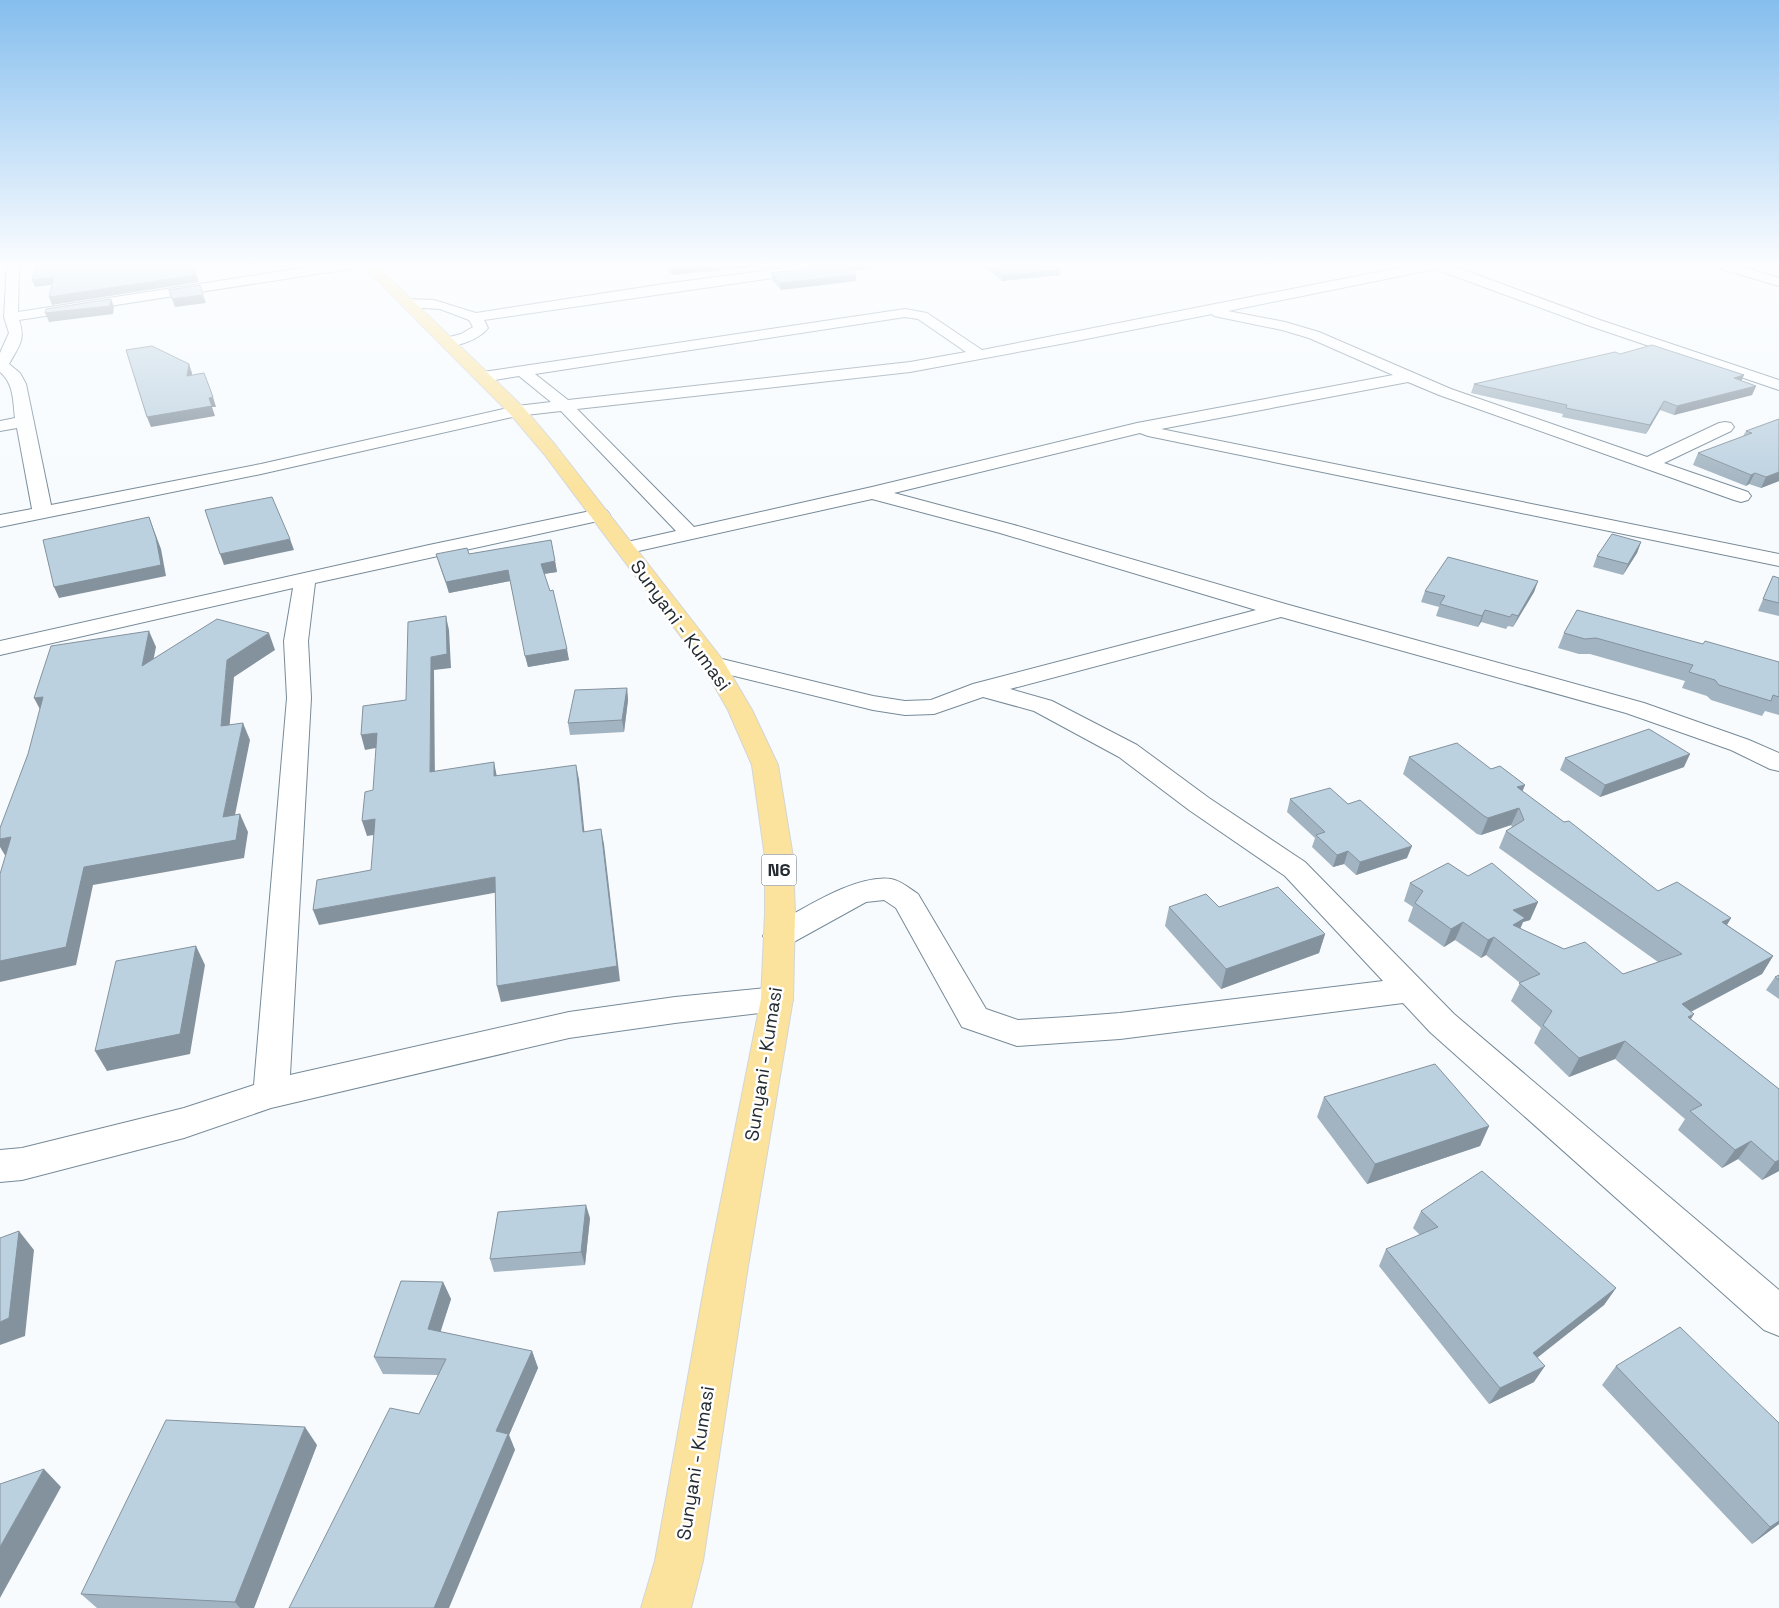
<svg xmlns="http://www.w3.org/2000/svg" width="1779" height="1608" font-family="'Space Grotesk',sans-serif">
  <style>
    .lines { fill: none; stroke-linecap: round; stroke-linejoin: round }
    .minor-casing { stroke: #778a98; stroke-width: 2 }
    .major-casing { stroke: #d3d5d6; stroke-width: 2 }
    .minor { fill: #fff; fill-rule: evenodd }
    .major { fill: #fbe39d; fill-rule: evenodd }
    .wall { fill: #a2b4c1 }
    .shaded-wall { fill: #84929d }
    .building { fill: #bcd1e0; stroke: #84929d }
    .labels { text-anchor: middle; stroke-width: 5; stroke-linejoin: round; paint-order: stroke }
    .shield { fill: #fff; stroke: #656b6f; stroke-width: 1 }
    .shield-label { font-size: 18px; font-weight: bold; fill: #232b31 }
    .street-label { font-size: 19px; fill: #232b31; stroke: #fff }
  </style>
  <rect width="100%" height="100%" fill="#f7fbfe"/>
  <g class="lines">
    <!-- minor casing -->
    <g class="minor-casing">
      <g id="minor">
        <path d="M7 265H19L18 312 322 265H355L349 269 19 320C26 340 19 346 9 364L20 373 26 384 51 505 261 464 517 406 551 402 519 376 483 382 477 380 475 377 477 374 483 372 905 309 927 313 982 350 1413 265H1450L1600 320 1779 380V390L1590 326 1435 269 1228 311 1285 322 1319 332 1451 389 1647 457 1719 423 1725 422 1731 423 1734 427 1731 431 1664 463 1748 492 1751 496 1748 500 1741 502 1734 500 1439 395 1408 382 1161 429 1779 554V566L1148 436 1140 433 894 493 1014 525 1289 605 1644 703 1749 740 1779 753V771L1770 769 1731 750 1626 713 1281 617 1010 689 1052 701 1137 745 1209 798 1305 862 1454 1014 1779 1290V1336L1764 1330 1430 1032 1403 1003 1120 1039 1017 1046 962 1027 896 908 884 900 866 902 790 944 779 947 768 944 763 936 768 928C801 911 854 874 891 879 901 881 909 888 918 894L986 1009 1018 1020 1068 1017 1120 1013 1383 981 1285 876 1189 810 1119 757 1034 711 983 697 934 714 905 715 873 710 706 669 702 664 706 659 714 657 873 696 905 701 931 700 973 684 1256 610 1000 533 872 499 625 554 618 552 615 548 618 544 676 531 561 411 517 416 261 474 0 527V515L32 509 17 428 0 431V421L15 418C13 401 14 384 0 372V353L9 333 4 317ZM1212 314 1214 316 1282 330 1309 338 1393 375 1137 423 872 487 694 527 577 409 910 372 1066 343ZM905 317 918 319 966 352 910 362 568 400 535 374Z"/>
        <path d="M807 265 813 266 814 269 813 272 484 320 488 328C480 339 455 349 442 345L440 342 442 339 461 334 473 327 469 320 440 309 407 307 400 303 407 299 434 300 476 313 664 284Z"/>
        <polygon points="1716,265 1737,265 1779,278 1779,286 1718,268"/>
        <polygon points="600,509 607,511 610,515 607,519 315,583 308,641 311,698 290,1075 569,1012 675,997 777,987 789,990 793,999 789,1008 777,1011 675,1023 569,1038 271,1108 184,1138 22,1180 0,1182 0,1150 22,1148 184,1108 254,1085 287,698 284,641 293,588 0,655 0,641 429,545"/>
      </g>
    </g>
    <!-- major casing -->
    <g class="major-casing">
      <polygon id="major" points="362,265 376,265 523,407 556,446 722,659 752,710 778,765 793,857 795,914 793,999 748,1266 703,1561 691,1608 641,1608 655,1561 708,1266 761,999 765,914 765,857 752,765 728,710 703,666 544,454 511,415"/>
    </g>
    <!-- minor -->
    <use href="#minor" class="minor"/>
    <!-- major -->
    <use href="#major" class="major"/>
  </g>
  <!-- wall -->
  <g class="wall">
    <polygon points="663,265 791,265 762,269 759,266 672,275"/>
    <polygon points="832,265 874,265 874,269 851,271 856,275 856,281 781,290 772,280 771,273"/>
    <polygon points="982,265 1056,265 1060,275 1002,281"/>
    <polygon points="1620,354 1742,381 1756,386 1752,395 1674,415 1660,410 1646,434 1562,417 1563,414 1471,393 1474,384"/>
    <polygon points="1779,419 1779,481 1761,488 1749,484 1746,486 1693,465 1698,453 1743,436 1746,431"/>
    <polygon points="551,540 557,572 544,574 569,660 528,667 510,581 449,593 439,564 436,554 469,554"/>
    <polygon points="1641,542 1637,553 1623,575 1593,567 1597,556"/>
    <polygon points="1773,576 1779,578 1779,616 1758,611"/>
    <polygon points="1538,581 1534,592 1513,627 1508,626 1506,629 1481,622 1478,627 1436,616 1439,607 1421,602 1425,591"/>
    <polygon points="1564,633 1779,662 1779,715 1765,711 1762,716 1711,700 1707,696 1682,688 1685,681 1590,654 1579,654 1558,648"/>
    <polygon points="627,688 628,700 624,732 570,735 568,723"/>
    <polygon points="1409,757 1491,769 1525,785 1522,791 1658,891 1731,918 1727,925 1773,956 1762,974 1691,1012 1691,1019 1779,1089 1779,1171 1762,1180 1738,1159 1722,1168 1678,1130 1685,1119 1615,1059 1569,1077 1534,1043 1541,1028 1511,1001 1520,983 1486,955 1481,958 1455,940 1444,947 1408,921 1413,907 1404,901 1410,883 1468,876 1538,902 1530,920 1523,922 1520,929 1564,949 1623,974 1658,962 1499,848 1506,831 1512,827 1511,825 1481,835 1477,834 1403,774"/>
    <polygon points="1565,758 1684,767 1600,797 1560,770"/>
    <polygon points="1290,799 1407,858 1356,875 1344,864 1333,867 1312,847 1315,838 1287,812"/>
    <polygon points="1169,907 1219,907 1325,934 1319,953 1221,989 1165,926"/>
    <polygon points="1779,975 1779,999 1766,990 1775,977"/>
    <polygon points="1324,1097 1489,1126 1480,1146 1367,1184 1317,1117"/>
    <polygon points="1421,1211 1616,1288 1604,1305 1537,1357 1534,1382 1489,1404 1379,1266 1386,1249 1420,1235 1413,1228"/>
    <polygon points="590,1218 585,1265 494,1272 490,1259"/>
    <polygon points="443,1282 451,1299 440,1332 532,1351 538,1368 509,1435 515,1450 419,1414 438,1375 383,1374 374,1357"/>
    <polygon points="1616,1366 1779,1423 1779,1524 1752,1544 1602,1385"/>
    <polygon points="317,1445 254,1608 97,1608 81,1594"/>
  </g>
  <!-- shaded-wall -->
  <g class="shaded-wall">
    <polygon points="703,265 759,265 759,266 672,275 672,269"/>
    <polygon points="762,265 791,265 762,269"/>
    <polygon points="844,265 874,265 874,269 844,271"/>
    <polygon points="1061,270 1060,275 1002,281 1002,275"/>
    <polygon points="196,275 199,282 52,305 49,297"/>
    <polygon points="856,275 856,281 781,290 780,283"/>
    <polygon points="54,277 57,284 35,287 32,280"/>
    <polygon points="203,295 206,303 175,307 172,299"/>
    <polygon points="111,299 114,307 113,314 49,322 45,313"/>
    <polygon points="189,364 192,373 191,385 187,376"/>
    <polygon points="1744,375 1740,384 1734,378"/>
    <polygon points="1756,386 1752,395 1674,415 1677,406"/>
    <polygon points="213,397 216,407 212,407 215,416 151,427 147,417"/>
    <polygon points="1664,401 1660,410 1646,434 1650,425"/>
    <polygon points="1779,472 1779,481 1761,488 1766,477"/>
    <polygon points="1755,473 1749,484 1746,486 1751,475"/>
    <polygon points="149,517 161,549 166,576 59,598 54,587"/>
    <polygon points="290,539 294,550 224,565 220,554"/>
    <polygon points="1641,542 1637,553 1623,575 1628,564"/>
    <polygon points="555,561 557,572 543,574 541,564"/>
    <polygon points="508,570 510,581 449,593 446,582"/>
    <polygon points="1538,581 1534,592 1513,627 1518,616"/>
    <polygon points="1485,610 1481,622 1478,627 1482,616"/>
    <polygon points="446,616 449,630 451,668 434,670 435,786 430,772 431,657"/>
    <polygon points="149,631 156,647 149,682 142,666"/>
    <polygon points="269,633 275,650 234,677 228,743 221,726 227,660"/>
    <polygon points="567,649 569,660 528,667 525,656"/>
    <polygon points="627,688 628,700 624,732 622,720"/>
    <polygon points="43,697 43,715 34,698"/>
    <polygon points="243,723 250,740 231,835 223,817"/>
    <polygon points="377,733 381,747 365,750 361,735"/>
    <polygon points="1690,754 1684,767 1600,797 1605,785"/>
    <polygon points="494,762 497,777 494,776"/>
    <polygon points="576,765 579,779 586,847 583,832"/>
    <polygon points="1525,785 1518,802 1517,787"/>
    <polygon points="1519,808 1511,825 1481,835 1488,818"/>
    <polygon points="240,814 248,832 244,858 93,885 76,965 0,982 0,961 84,867"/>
    <polygon points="375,819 380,834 367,836 362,821"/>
    <polygon points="601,829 604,844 620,981 501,1002 497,986"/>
    <polygon points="11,837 6,857 0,847 0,839"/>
    <polygon points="1412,846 1407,858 1356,875 1360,862"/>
    <polygon points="1348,851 1344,864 1333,867 1337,855"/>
    <polygon points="495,877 499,892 319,925 313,910"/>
    <polygon points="1538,902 1530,920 1523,922 1517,936 1505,943 1513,910"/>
    <polygon points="1731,918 1720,936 1722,922"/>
    <polygon points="1463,922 1455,940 1444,947 1451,929"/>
    <polygon points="1325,934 1319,953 1221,989 1226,969"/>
    <polygon points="1494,937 1486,955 1481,958 1488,940"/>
    <polygon points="196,946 205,965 190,1054 107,1071 95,1051"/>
    <polygon points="1773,956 1762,974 1671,1022 1682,1004"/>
    <polygon points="1694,1014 1683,1032 1688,1017"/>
    <polygon points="1625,1041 1615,1059 1569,1077 1579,1058"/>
    <polygon points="1489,1126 1480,1146 1367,1184 1375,1164"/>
    <polygon points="1751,1141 1738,1159 1722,1168 1735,1150"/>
    <polygon points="1779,1160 1779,1171 1762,1180 1775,1162"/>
    <polygon points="586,1205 590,1218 585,1265 581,1252"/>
    <polygon points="19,1231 34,1250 25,1336 0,1345 0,1322"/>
    <polygon points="443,1282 451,1299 436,1346 428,1329"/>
    <polygon points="1616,1288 1604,1305 1523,1369 1533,1353"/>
    <polygon points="532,1351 538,1368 509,1435 515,1450 449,1608 434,1608 496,1431"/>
    <polygon points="1545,1366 1534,1382 1489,1404 1500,1388"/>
    <polygon points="305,1427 317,1445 254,1608 240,1608 235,1602"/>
    <polygon points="44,1469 61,1487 0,1598 0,1547"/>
    <polygon points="1779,1521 1779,1524 1752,1544 1770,1527"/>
  </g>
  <!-- building -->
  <g class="building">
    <polygon points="36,265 193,265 196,275 49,297 54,277 32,280"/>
    <polygon points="668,265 703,265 672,269"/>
    <polygon points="832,265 845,265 856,275 780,283 771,273"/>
    <polygon points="989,265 1056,265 1061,270 1002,275"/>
    <polygon points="200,285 203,295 172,299 169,290"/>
    <polygon points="111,299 110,306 45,313 46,309"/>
    <polygon points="1652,345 1744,375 1734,378 1756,386 1677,406 1664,401 1650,425 1566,408 1567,405 1474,384 1615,352 1620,354"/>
    <polygon points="152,346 189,364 187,376 204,373 213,397 209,398 212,406 147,417 126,350"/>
    <polygon points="1779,419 1779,472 1766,477 1755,473 1751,475 1698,453 1752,433 1746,431"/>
    <polygon points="272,497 290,539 220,554 205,510"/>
    <polygon points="149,517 156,538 161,565 54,587 43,540"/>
    <polygon points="1612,534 1641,542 1628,564 1597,556"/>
    <polygon points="551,540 555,561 541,564 550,591 553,590 567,649 525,656 508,570 446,582 436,554 467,548 469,554"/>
    <polygon points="1448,557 1538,581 1518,616 1512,614 1510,617 1485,610 1482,616 1440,604 1445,596 1425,591"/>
    <polygon points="1773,576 1779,578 1779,603 1763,599"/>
    <polygon points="1577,610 1703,644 1705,641 1779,662 1779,697 1773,695 1771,701 1719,685 1715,680 1689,672 1693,665 1596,638 1585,639 1564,633"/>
    <polygon points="446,616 447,654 431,657 430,772 494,762 494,776 576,765 583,832 601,829 617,966 497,986 495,877 313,910 317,880 371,870 375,819 362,821 365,792 373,790 377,733 361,735 363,706 406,700 408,622"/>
    <polygon points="217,619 269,633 227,660 221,726 243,723 223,817 240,814 236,840 84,867 66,947 0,961 0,874 11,837 0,839 0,828 28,754 43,697 34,698 51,646 149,631 142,666"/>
    <polygon points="627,688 622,720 568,723 575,690"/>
    <polygon points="1649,729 1690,754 1605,785 1565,758"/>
    <polygon points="1457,743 1491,769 1500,766 1525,785 1517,787 1564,822 1569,821 1658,891 1677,882 1731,918 1722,922 1773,956 1682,1004 1694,1014 1688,1017 1779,1089 1779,1160 1775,1162 1751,1141 1735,1150 1690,1111 1702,1105 1625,1041 1579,1058 1543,1025 1552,1011 1519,983 1540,974 1494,937 1488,940 1463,922 1451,929 1415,903 1423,891 1410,883 1448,863 1468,876 1492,863 1538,902 1513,910 1525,918 1513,925 1564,949 1585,942 1623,974 1682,954 1506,831 1524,820 1519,808 1488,818 1484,816 1409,757"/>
    <polygon points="1330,788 1348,804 1360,800 1412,846 1360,862 1348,851 1337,855 1316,835 1325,832 1290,799"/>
    <polygon points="1278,887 1325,934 1226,969 1169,907 1206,894 1219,907"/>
    <polygon points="196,946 180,1034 95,1051 116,961"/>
    <polygon points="1779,975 1779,980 1775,977"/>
    <polygon points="1435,1064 1489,1126 1375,1164 1324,1097"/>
    <polygon points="1482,1171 1616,1288 1533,1353 1545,1366 1500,1388 1386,1249 1438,1227 1421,1211"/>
    <polygon points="586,1205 581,1252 490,1259 498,1212"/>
    <polygon points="19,1231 9,1318 0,1322 0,1238"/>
    <polygon points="401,1281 443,1282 428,1329 532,1351 496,1431 508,1434 434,1608 289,1608 390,1408 419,1414 446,1359 374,1357"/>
    <polygon points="1680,1327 1779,1423 1779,1521 1770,1527 1616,1366"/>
    <polygon points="166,1420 305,1427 235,1602 81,1594"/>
    <polygon points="44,1469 0,1547 0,1484"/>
  </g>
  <!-- sky -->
  <linearGradient id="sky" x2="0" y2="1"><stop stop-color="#85beee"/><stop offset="0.54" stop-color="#fbfdff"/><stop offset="1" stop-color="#fbfdff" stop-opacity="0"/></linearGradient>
  <rect width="1779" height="490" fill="url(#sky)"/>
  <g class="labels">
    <!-- shield labels -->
    <rect class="shield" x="761.5" y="854.5" width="35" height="31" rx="4"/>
    <g class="shield-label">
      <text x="779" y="876">N6</text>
    </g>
    <!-- street labels -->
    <g class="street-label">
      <text transform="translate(681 625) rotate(54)" y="7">Sunyani - Kumasi</text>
      <text transform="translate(763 1064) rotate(-81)" y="7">Sunyani - Kumasi</text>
      <text transform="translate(695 1463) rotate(-81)" y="7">Sunyani - Kumasi</text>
    </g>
  </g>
</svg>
